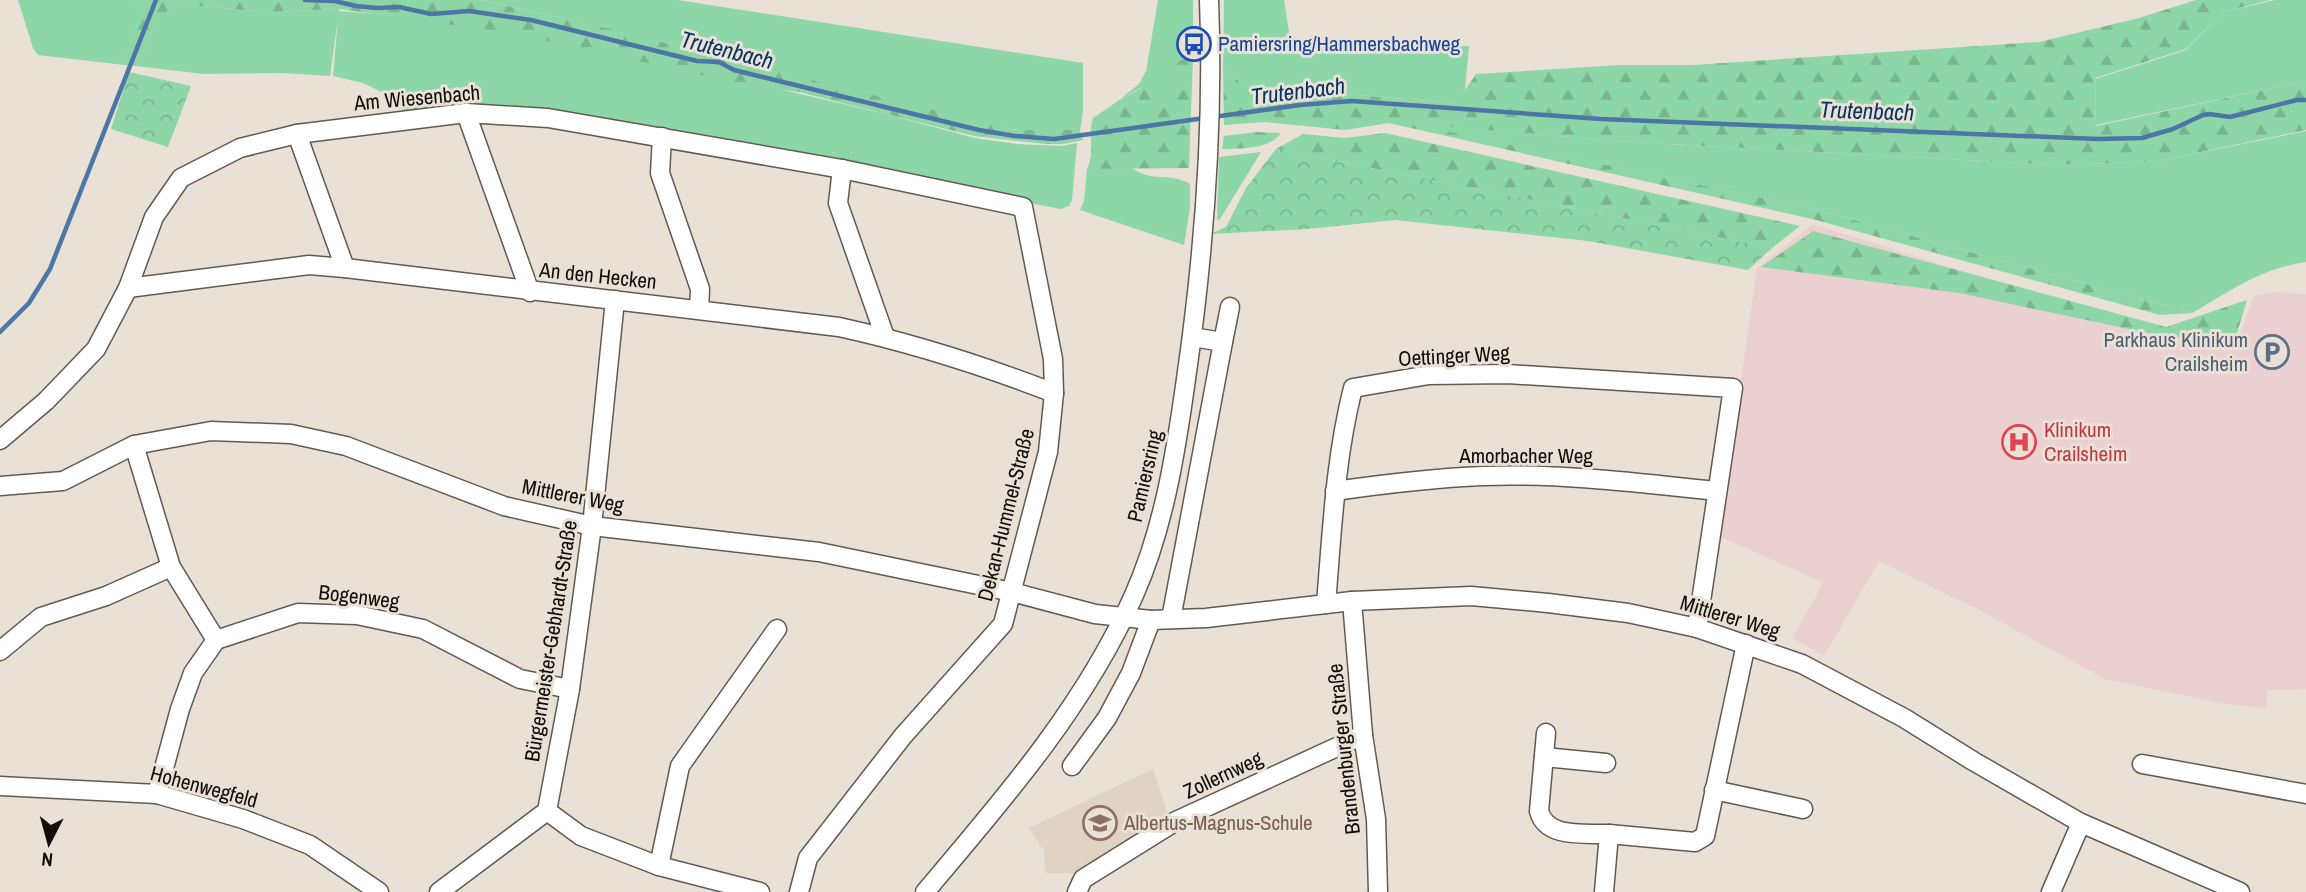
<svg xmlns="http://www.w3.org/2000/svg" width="2306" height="892" font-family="'Archivo Narrow',sans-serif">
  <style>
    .built { fill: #e1d3c3 }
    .medical { fill: #ebd0d2 }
    .green { fill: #8dd6a7 }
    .forest { fill: url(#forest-firs) }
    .park { fill: url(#park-crowns) }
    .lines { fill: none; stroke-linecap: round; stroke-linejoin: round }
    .stream { stroke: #4c76a5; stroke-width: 4.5 }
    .minor-casing { stroke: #625a51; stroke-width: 21 }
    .minor { stroke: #fff; stroke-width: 18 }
    .labels { text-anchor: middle; stroke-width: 6; stroke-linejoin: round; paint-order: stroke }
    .transit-label { font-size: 21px; fill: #164399; stroke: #e9e0d6; text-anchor: start }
    .street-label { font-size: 21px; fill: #100d0a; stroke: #e9e0d6 }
    .service-label { font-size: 21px; fill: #4e5e75; stroke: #e9e0d6; text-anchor: end }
    .health-label { font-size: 21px; fill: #be3a42; stroke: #e9e0d6; text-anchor: start }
    .education-label { font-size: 21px; fill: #785e54; stroke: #e9e0d6; text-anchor: start }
    .water-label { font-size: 23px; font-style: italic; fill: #063460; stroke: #e9e0d6 }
  </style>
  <defs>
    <pattern id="forest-firs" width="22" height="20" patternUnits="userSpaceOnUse" patternTransform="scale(1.75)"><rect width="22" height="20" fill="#8dd6a7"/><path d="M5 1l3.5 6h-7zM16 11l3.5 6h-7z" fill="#79b68e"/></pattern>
    <pattern id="park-crowns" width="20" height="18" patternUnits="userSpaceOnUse" patternTransform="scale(1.75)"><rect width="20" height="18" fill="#8dd6a7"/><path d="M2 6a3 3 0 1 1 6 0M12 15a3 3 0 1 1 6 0" fill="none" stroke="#79b68e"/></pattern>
  </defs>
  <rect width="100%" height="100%" fill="#e9e0d6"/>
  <!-- built -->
  <polygon class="built" points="1153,769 1169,818 1080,873 1045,873 1044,851 1029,828"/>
  <!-- medical -->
  <polygon class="medical" points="1813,224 2195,344 2235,348 2254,296 2273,292 2306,294 2306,689 2267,690 2266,708 2225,704 2105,679 1981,611 1879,561 1824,656 1792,638 1819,591 1822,582 1719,536 1757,268"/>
  <!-- green -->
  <g class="green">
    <polygon points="18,0 134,0 144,1 124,65 38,55 33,48"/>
    <path d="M480 0H678L1083 63V112L1080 130C1016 140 935 111 872 96 742 64 612 28 480 0Z"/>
    <polygon points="1158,0 1193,0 1193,56 1177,61 1178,106 1162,106 1140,88 1118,101 1139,84 1146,71"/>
    <polygon points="1224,0 1284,0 1292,50 1469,46 1465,90 1457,103 1244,86 1223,67"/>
    <polygon points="2275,0 2306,0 2306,81 2096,125 2095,79 2186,50 2224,12"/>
    <polygon points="189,5 267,12 339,9 339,11 477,22 643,57 886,114 975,138 1016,144 1062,146 1077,143 1072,200 1069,206 1061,209 663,134 404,113 396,99 363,83 333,76 338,19 330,76 280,73 203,74 136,66 158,19 170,8"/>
    <path d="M1401 122 1615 141 2056 165 2158 161 2306 131V262C2262 268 2230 291 2192 313L1814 209Z"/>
    <polygon points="1261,152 1220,219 1217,220 1219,157"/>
    <path d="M1132 168C1153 183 1170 172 1190 184V208L1184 245 1080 210 1084 201 1087 169Z"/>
  </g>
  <!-- forest -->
  <g class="forest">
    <polygon points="134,0 480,0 620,31 725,59 1015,130 1080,130 1083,140 1063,144 1046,144 974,136 799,92 747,85 511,33 339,9 267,12 189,5 170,8 158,20 136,66 124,65 143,2"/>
    <polygon points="2196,0 2270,0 2224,12 2186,49 2095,78 2096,126 2306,81 2306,130 2158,161 2056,165 1615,141 1408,123 1814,209 2192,313 2160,315 1816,220 1389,123 1345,130 1265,122 1224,125 1223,67 1244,86 1456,103 1476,74 1620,65 1693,65 2039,42 2139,18"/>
    <path d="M1193 56 1189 168 1087 169C1096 149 1087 138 1093 118L1118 101 1147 85 1162 106H1177V61Z"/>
    <path d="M1256 132 1281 133C1269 150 1241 148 1222 149L1224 136Z"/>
    <polygon points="1385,133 1800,226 1772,248 1276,149 1303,134 1345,138"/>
    <polygon points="1813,231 2166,327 2247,300 2233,346 2143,332 1959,293 1761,267"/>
  </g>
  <!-- park -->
  <g class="park">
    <polygon points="129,72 191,86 168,147 111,129"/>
    <polygon points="1276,149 1772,248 1748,270 1588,241 1395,220 1308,229 1210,234 1226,227 1246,188"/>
  </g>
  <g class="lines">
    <!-- stream -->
    <g class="stream">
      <polyline points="305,0 335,1 356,6 377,8 399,7 431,14 469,11 531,20 697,61 719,62 734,70 979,130 1015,136 1054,139 1205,118"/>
      <polyline points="1213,117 1300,105 1352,101 1601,119 2098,139 2142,138 2173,129 2203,115 2209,114 2230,117 2297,100 2306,100"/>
      <polyline points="0,332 29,303 50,269 156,0"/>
    </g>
    <!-- minor casing -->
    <g class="minor-casing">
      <g id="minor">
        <polyline points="466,113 530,292"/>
        <polyline points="297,134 345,268"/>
        <polyline points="662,137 660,173 700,289 699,310"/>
        <polyline points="842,169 838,203 885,337"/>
        <path d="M128 288 309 265 345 268 839 327C912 343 984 366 1054 393"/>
        <polyline points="1223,342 1230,307"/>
        <polyline points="0,440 46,401 96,349 128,288 154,217 181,178 240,148 297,134 466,113 548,118 842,169 1023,207 1053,359 1054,393 1048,452 1003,624 903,736 808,858 799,892"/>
        <polyline points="134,445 171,567 216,640"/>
        <polyline points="0,486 63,481 134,445 211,431 291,434 346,446 504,506 592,526 819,552 1012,592 1095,614 1151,620 1206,618 1352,601 1471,596 1548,603 1628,613 1697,628 1802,664 1904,718 1973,761 2081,823 2240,892"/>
        <path d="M1335 491C1384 484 1433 478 1483 476 1561 473 1639 483 1716 491"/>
        <polyline points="1352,601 1363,735 1376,819 1378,892"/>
        <path d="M1326 604C1332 532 1335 459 1353 388L1429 375 1507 374 1733 388 1697 628"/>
        <polyline points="1171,619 1223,342 1192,337"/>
        <polyline points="0,651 41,617 106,596 171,567"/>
        <path d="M1546 733 1539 811C1546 839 1585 833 1609 834"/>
        <polyline points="1544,757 1606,763"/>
        <polyline points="2142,764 2306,794"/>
        <polyline points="1072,766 1107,718 1131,673 1151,620"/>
        <polyline points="0,786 157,794 243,819 310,845 379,892"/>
        <polyline points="1714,790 1803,809"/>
        <polyline points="157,794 180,709 193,673 216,640 298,613 357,615 423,629 520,679 570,689"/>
        <polyline points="547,811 581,836 659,866 760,892"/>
        <polyline points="659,866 680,766 777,629"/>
        <polyline points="439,892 547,811 570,689 592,526 615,300"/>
        <path d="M925 892C1003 800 1085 706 1134 595 1164 528 1176 451 1186 379 1204 254 1214 127 1209 0"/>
        <polyline points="1077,892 1083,879 1176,821 1363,735"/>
        <polyline points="1604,892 1609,834 1695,842 1705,836 1746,644"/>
        <polyline points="2051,892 2081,823"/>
      </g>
    </g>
    <!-- minor -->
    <use href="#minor" class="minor"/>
  </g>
  <!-- icons -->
  <defs>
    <g id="bus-ring" transform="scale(1.75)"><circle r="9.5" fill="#e9e0d6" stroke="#1a4fb4" stroke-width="1.5"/><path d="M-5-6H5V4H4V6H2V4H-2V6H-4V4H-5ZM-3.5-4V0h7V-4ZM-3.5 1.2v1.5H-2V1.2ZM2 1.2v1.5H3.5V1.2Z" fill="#1a4fb4"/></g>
    <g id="parking-ring" transform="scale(1.75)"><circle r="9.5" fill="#e9e0d6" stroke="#5c6f8a" stroke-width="1.5"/><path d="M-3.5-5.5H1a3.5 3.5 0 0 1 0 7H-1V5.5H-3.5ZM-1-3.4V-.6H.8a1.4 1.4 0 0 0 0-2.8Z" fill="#5c6f8a"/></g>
    <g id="hospital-ring" transform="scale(1.75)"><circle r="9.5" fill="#e9e0d6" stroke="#e0444e" stroke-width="1.5"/><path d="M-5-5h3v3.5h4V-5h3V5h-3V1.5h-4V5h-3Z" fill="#e0444e"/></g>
    <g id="school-ring" transform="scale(1.75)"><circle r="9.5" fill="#e9e0d6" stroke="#8d6e63" stroke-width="1.5"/><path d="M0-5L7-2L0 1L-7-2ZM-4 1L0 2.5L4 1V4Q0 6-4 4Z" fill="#8d6e63"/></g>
  </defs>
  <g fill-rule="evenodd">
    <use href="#bus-ring" x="1194" y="44"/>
    <use href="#parking-ring" x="2272" y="352"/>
    <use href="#hospital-ring" x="2019" y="442"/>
    <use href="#school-ring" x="1100" y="823"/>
  </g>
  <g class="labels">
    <!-- transit labels -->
    <g class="transit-label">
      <text x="1218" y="51">Pamiersring/Hammersbachweg</text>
    </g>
    <!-- street labels -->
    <g class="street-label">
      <text transform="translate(417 98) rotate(-5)" y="7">Am Wiesenbach</text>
      <text transform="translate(598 276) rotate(6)" y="7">An den Hecken</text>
      <text transform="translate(1454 356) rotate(-3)" y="7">Oettinger Weg</text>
      <text x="1526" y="463">Amorbacher Weg</text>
      <text transform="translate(1145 476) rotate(-77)" y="7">Pamiersring</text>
      <text transform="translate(573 496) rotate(11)" y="7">Mittlerer Weg</text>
      <text transform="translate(1006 515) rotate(-76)" y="7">Dekan-Hummel-Straße</text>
      <text transform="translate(359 597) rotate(7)" y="7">Bogenweg</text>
      <text transform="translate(1730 617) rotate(17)" y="7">Mittlerer Weg</text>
      <text transform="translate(551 641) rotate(-81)" y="7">Bürgermeister-Gebhardt-Straße</text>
      <text transform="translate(1344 749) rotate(-96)" y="7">Brandenburger Straße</text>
      <text transform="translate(1223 775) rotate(-25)" y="7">Zollernweg</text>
      <text transform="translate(204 787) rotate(15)" y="7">Hohenwegfeld</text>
    </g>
    <!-- service labels -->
    <g class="service-label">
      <text x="2248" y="347">Parkhaus Klinikum<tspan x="2248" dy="24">Crailsheim</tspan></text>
    </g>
    <!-- health labels -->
    <g class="health-label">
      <text x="2044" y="437">Klinikum<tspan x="2044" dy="24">Crailsheim</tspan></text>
    </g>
    <!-- education labels -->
    <g class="education-label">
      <text x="1124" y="830">Albertus-Magnus-Schule</text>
    </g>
    <!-- water labels -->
    <g class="water-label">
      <text transform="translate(727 50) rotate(14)" y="8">Trutenbach</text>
      <text transform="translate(1298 91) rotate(-7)" y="8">Trutenbach</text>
      <text transform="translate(1867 111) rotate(2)" y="8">Trutenbach</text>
    </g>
  </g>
  <!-- north arrow -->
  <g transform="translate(49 843) rotate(186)" stroke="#e9e0d6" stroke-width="5" paint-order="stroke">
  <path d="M0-5L12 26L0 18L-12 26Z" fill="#100d0a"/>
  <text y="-10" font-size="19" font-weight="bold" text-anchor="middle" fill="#100d0a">N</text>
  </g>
</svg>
